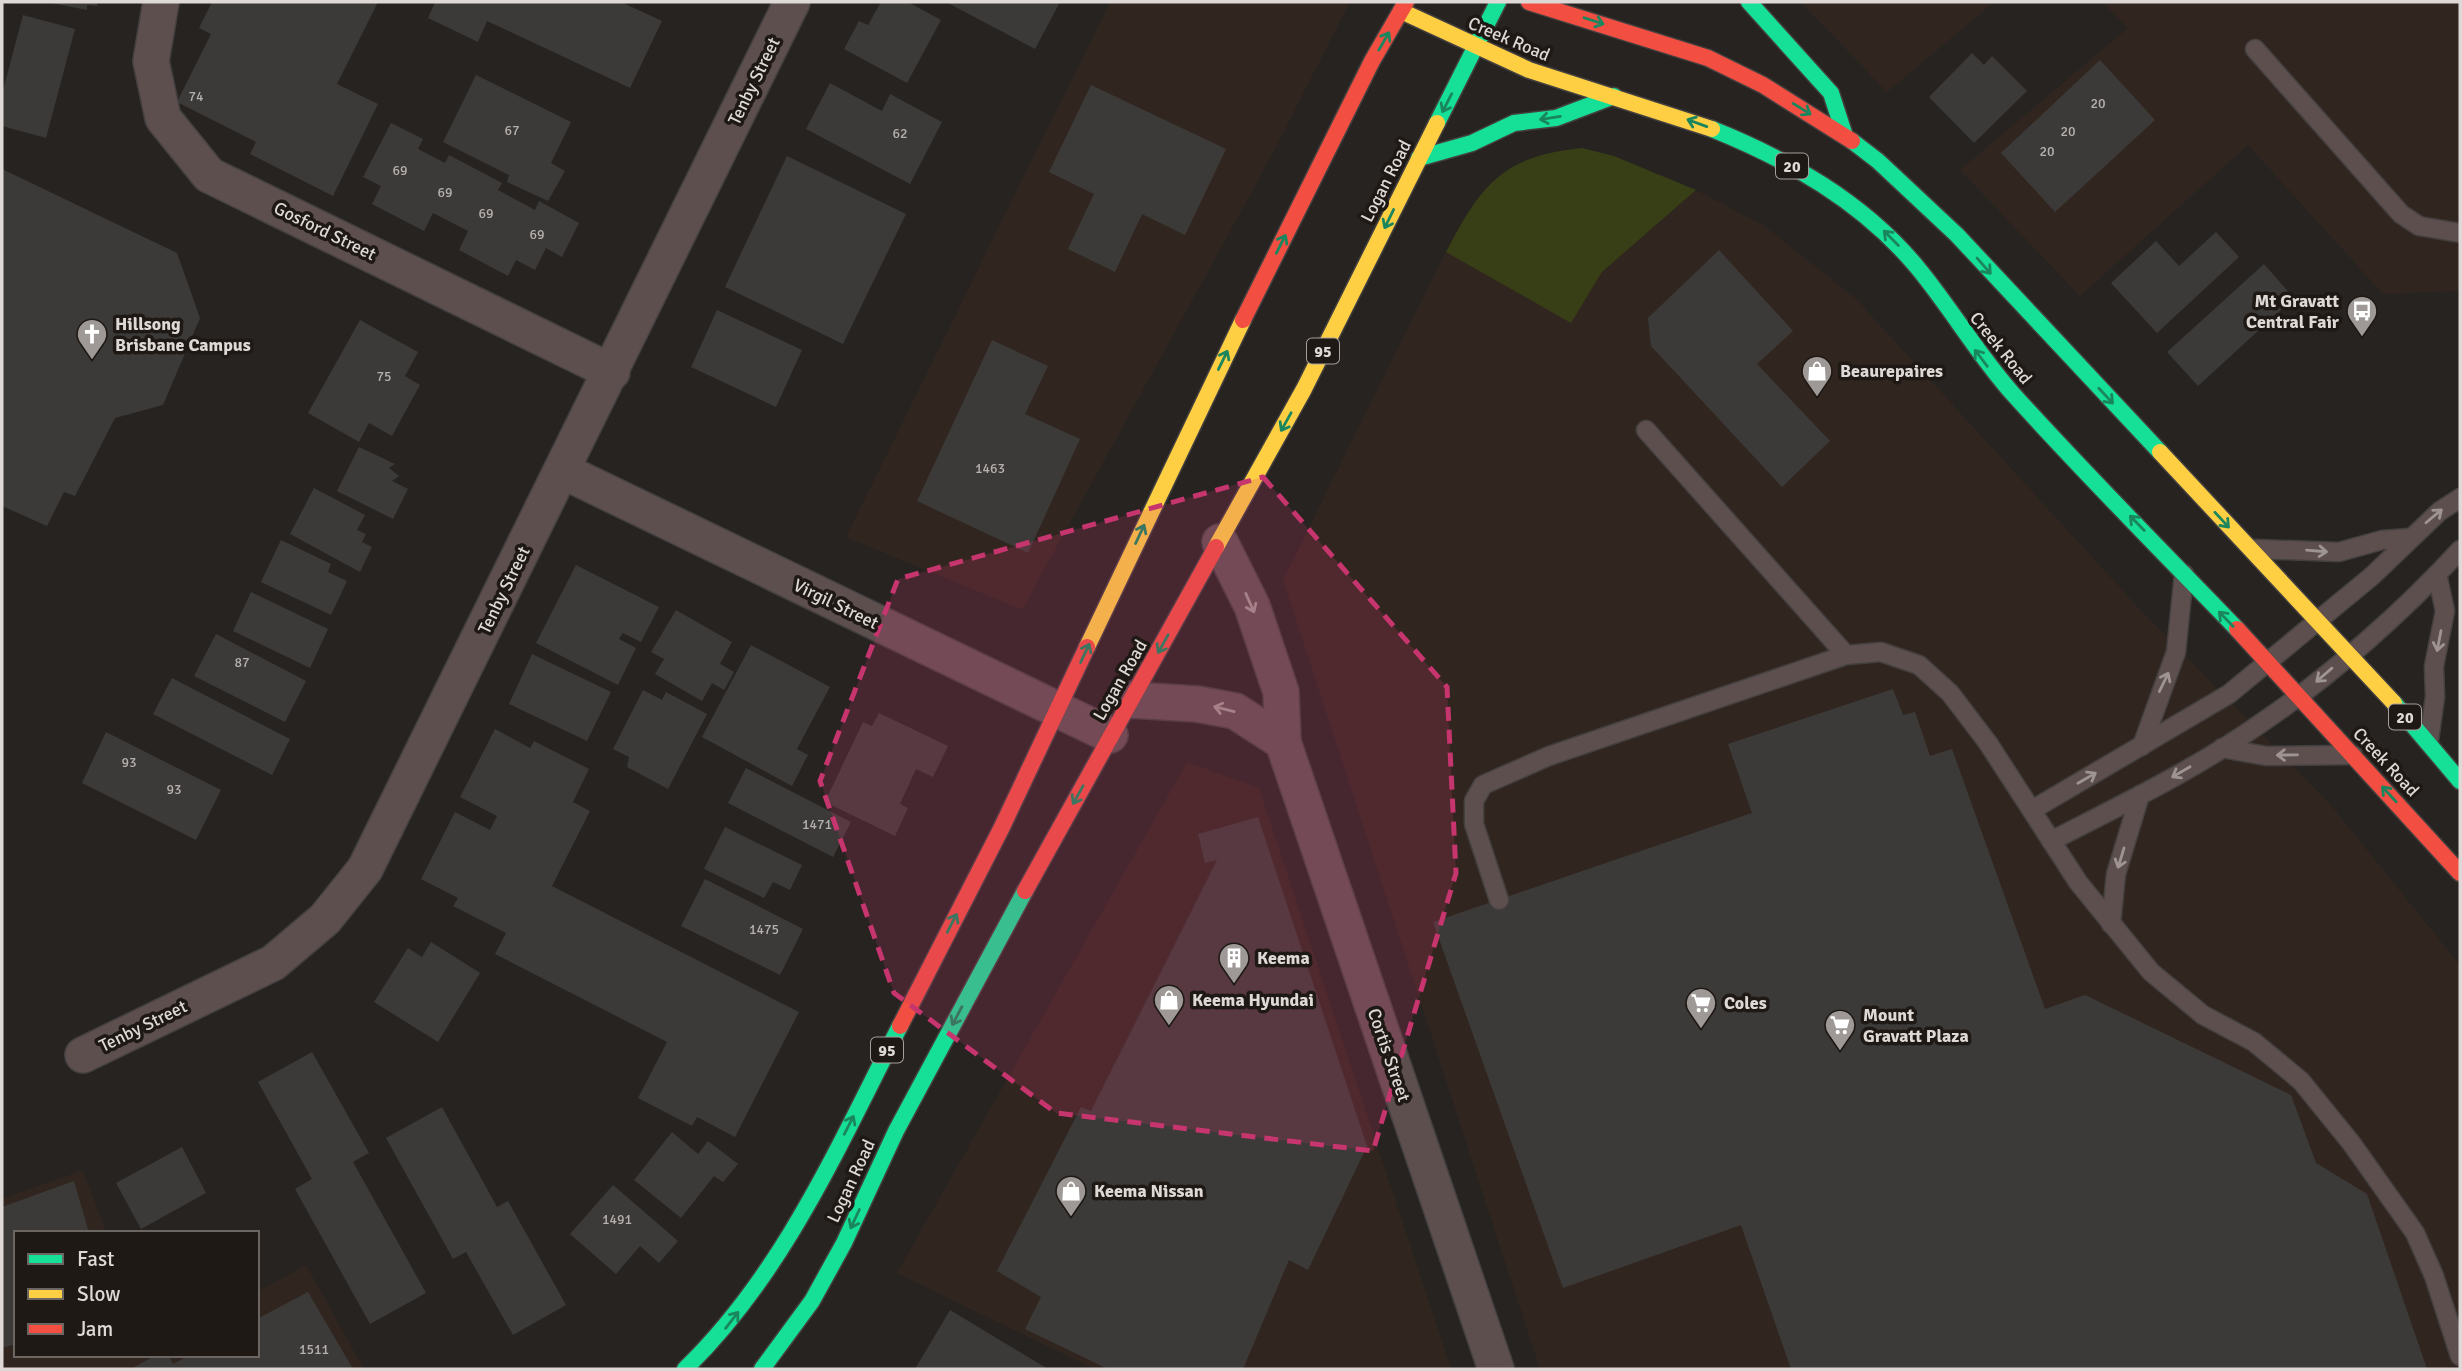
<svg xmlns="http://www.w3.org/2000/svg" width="2462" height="1371" font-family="Signika,sans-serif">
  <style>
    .built { fill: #31261f }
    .green { fill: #383e15 }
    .building { fill: #3c3a38 }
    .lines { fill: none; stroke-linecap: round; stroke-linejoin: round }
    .lane-casing { stroke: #43403f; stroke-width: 21 }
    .street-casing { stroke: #43403f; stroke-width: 38 }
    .fast-casing { stroke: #43403f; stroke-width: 19 }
    .slow-casing { stroke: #43403f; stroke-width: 19 }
    .jam-casing { stroke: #43403f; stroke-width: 19 }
    .lane { stroke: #5e4f4f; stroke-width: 18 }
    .street { stroke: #5e4f4f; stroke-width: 35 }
    .fast { stroke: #16e098; stroke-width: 16 }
    .slow { stroke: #ffcf43; stroke-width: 16 }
    .jam { stroke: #f24e42; stroke-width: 16 }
    .oneway { stroke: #1a865d }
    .oneway2 { stroke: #9e9492 }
    .marked { fill: #c6356d; fill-opacity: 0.2; stroke: #c6356d; stroke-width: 5; stroke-dasharray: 14 9; stroke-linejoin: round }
    .labels { text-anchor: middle; stroke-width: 7; stroke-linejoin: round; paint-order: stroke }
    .number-label { font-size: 14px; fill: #b6b1ae }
    .shield { fill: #1f1915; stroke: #a59f9c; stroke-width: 2 }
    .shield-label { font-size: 16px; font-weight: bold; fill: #ded9d6 }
    .street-label { font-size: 18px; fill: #ded9d6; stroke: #1f1915 }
    .poi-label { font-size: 18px; font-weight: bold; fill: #ded9d6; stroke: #1f1915; text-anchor: start }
  </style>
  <rect width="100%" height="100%" fill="#262321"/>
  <!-- built -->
  <g class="built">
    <polygon points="1110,2 1350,2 1267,164 1022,610 846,537"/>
    <polygon points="1801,2 1994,2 1887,92"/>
    <polygon points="2102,2 2460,2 2460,291 2383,294 2248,145 2080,296 1960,170 2128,28"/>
    <polygon points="1696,190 1763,225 1855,298 2135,604 2329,803 2460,965 2460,1369 1540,1369 1283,580 1446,252 1571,322 1602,272"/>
    <polygon points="1187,762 1259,788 1451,1369 1094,1369 897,1273"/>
    <polygon points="83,1170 106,1233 16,1233 16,1355 257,1355 257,1292 306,1265 364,1369 2,1369 2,1199"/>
  </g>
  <!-- green -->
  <path class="green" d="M1582 148 1614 156 1696 190 1602 272 1571 323 1446 252C1481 185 1502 156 1582 148Z"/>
  <!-- building -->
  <g class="building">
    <polygon points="46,2 98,2 97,6 87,5 87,10"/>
    <polygon points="212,2 378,2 337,84 378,104 333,196 250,154 256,142 177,102 211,34 199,28"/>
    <polygon points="435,2 621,2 662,21 630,88 487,21 478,42 428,18"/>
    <polygon points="881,2 908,2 941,20 907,83 844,49 859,21 868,25"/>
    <polygon points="946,2 1060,2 1035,49"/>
    <polygon points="23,15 75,29 46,138 2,126 2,94"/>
    <polygon points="1972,53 1984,65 1992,56 2027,91 1974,143 1929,97"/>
    <polygon points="2100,60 2155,120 2055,212 2001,153"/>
    <polygon points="476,75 571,122 551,163 565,171 548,201 507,182 509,175 443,142"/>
    <polygon points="830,83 882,111 890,94 942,122 910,184 806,129"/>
    <polygon points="1091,85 1226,149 1185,235 1142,214 1115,272 1068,249 1094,194 1049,172"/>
    <polygon points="391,123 423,139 418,149 445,163 449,155 502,183 498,190 535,210 539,201 579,223 562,257 546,248 535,270 516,260 508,276 459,250 468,231 433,213 424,231 372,204 381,186 363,177"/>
    <polygon points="787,156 906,214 843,344 725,287"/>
    <polygon points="2,169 177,253 200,318 163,405 115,418 75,496 64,492 47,526 2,506"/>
    <polygon points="2216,232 2239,257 2157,333 2111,283 2156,241 2179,266"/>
    <polygon points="1719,250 1793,331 1757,364 1830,441 1782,487 1651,346 1648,318"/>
    <polygon points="2264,264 2294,298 2198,386 2167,352"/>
    <polygon points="717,310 802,350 776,407 691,367"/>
    <polygon points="360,320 418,352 405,376 420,385 392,436 369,423 359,442 308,413"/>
    <polygon points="992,340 1048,366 1025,414 1080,439 1028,553 917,501"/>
    <polygon points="359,447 395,464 389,468 399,476 392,481 408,489 393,519 337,491"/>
    <polygon points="314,488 365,515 357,530 366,534 362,542 372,547 360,572 290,534"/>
    <polygon points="281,540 331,564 328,572 347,581 331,615 261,582"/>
    <polygon points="576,565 659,607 641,642 623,633 619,639 636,648 618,685 536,643"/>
    <polygon points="251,592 328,629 310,668 233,631"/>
    <polygon points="676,610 732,642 720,664 734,672 724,690 712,683 702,701 655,674 664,659 651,652"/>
    <polygon points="216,634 306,681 285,722 194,676"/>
    <polygon points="751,645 830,687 797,749 808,755 792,786 702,737"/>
    <polygon points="532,654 611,692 587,741 509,704"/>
    <polygon points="172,678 290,739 272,775 153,714"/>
    <polygon points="1893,689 1903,715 1915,712 1930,756 1952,749 2045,1009 2085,995 2291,1095 2316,1163 2367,1194 2427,1369 1791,1369 1741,1225 1563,1288 1433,922 1752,813 1728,744"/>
    <polygon points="643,690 662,700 666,692 707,714 668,789 627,767 629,757 613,749"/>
    <polygon points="879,713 948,746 933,777 916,769 900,804 908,808 895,836 825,802 863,722 872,726"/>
    <polygon points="495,729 530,748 534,741 589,769 573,802 590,811 552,886 799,1012 735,1137 697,1117 692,1126 638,1098 667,1042 495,954 506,933 453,906 458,898 421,879 455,812 490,830 497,816 460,797"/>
    <polygon points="106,732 221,790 196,840 82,783"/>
    <polygon points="746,768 851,822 833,857 728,803"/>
    <polygon points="1258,817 1367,1146 1308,1270 1289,1260 1243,1369 1108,1369 1025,1329 1041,1297 997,1271 1081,1107 1091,1111 1217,860 1205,863 1198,834"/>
    <polygon points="725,827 802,865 790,890 773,882 764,898 704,869"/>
    <polygon points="705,879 803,929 780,975 681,926"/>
    <polygon points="431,942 480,973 438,1042 374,1002 408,948 422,957"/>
    <polygon points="312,1052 369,1153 353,1162 426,1293 370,1324 295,1189 312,1179 258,1082"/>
    <polygon points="442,1107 497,1207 508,1201 566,1305 513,1335 466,1252 453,1259 386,1138"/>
    <polygon points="672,1132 698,1154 708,1141 738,1164 723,1182 714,1176 681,1218 634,1180"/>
    <polygon points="182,1147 206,1193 141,1229 116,1183"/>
    <polygon points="74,1181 89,1233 16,1233 16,1344 2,1348 2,1207"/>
    <polygon points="613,1185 678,1241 659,1263 640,1246 616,1274 570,1234"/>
    <polygon points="308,1292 353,1369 131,1369 156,1355 168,1355 173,1364 190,1355 257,1355 257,1319"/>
    <polygon points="950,1310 1048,1369 915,1369"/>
  </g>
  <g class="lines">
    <!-- lane casing -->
    <g class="lane-casing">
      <g id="lane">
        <polyline points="2255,49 2401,214 2419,226 2460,233"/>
        <polyline points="1646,430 1846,655"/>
        <polyline points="2255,549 2339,552 2382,540 2410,538"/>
        <polyline points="2429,740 2435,697 2434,666 2445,611 2437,574"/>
        <polyline points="2142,746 2176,652 2184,574"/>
        <polyline points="2222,748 2266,756 2353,755"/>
        <polyline points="2032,810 2229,694 2372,576 2440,511 2460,498"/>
        <path d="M2051 841C2123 804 2198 768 2264 721 2332 675 2405 610 2460 550"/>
        <polyline points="1499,900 1474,824 1474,801 1483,785 1549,756 1846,655 1881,652 1919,665 1950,693 1988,743 2078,882 2151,972 2203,1015 2254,1042 2301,1081 2352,1144 2415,1233 2434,1276 2460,1356"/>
        <polyline points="2111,924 2116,874 2140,795"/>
      </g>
    </g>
    <!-- street casing -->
    <g class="street-casing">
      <g id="street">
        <polyline points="161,2 151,61 163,118 209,175 612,372"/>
        <polyline points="563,471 1110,735"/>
        <polyline points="1220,542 1252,606 1281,692 1283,742 1496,1369"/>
        <polyline points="1131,700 1197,704 1235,711 1283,742"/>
        <polyline points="83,1055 273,963 325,919 365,869 792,2"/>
      </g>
    </g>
    <!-- fast casing -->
    <g class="fast-casing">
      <g id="fast">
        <polyline points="1749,2 1831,93 1845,136"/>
        <polyline points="1437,123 1498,2"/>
        <path d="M1712 129C1789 160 1863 202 1917 267 1951 308 1978 355 2013 394 2086 475 2162 551 2237 629"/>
        <polyline points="1852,141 1878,161 1957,235 2160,452"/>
        <polyline points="1419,158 1472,143 1514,123 1556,118 1614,96"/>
        <polyline points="2394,703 2460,781"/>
        <path d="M685 1369C783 1274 838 1147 900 1026"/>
        <polyline points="762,1369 812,1301 844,1243 896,1131 1025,891"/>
      </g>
    </g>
    <!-- slow casing -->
    <g class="slow-casing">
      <g id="slow">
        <polyline points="1401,11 1529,70 1712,129"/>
        <polyline points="2160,452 2394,703"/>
        <polyline points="1216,547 1304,389 1437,123"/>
        <polyline points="1087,647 1243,320"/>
      </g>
    </g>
    <!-- jam casing -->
    <g class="jam-casing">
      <g id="jam">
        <polyline points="1529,2 1708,58 1763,85 1852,141"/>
        <polyline points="1243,320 1372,61 1406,2"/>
        <polyline points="2237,629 2460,873"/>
        <polyline points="1025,891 1216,547"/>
        <polyline points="900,1026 1002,827 1087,647"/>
      </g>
    </g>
    <!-- lane -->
    <use href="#lane" class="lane"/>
    <!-- street -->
    <use href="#street" class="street"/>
    <!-- fast -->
    <use href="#fast" class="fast"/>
    <!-- slow -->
    <use href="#slow" class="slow"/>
    <!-- jam -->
    <use href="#jam" class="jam"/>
  </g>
  <!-- one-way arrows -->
  <defs><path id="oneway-shaft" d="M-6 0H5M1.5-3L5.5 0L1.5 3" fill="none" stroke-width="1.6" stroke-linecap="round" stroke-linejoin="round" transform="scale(1.75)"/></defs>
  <g class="oneway">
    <use href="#oneway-shaft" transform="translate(1594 21) rotate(18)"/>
    <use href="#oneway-shaft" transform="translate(1384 41) rotate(-60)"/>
    <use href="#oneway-shaft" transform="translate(1447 103) rotate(117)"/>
    <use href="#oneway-shaft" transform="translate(1802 109) rotate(32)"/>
    <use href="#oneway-shaft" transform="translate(1550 118) rotate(171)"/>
    <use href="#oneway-shaft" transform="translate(1697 123) rotate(-160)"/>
    <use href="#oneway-shaft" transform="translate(1389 219) rotate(116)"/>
    <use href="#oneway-shaft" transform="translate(1891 238) rotate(-135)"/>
    <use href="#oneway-shaft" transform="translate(1281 244) rotate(-63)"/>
    <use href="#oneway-shaft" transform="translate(1984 266) rotate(49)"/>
    <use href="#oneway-shaft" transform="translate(1981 358) rotate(-127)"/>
    <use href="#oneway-shaft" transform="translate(1223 360) rotate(-64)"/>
    <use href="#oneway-shaft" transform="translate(2106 396) rotate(47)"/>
    <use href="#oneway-shaft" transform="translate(1286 422) rotate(119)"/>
    <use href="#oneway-shaft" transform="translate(2222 520) rotate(47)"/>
    <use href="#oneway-shaft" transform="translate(2137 523) rotate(-134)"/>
    <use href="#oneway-shaft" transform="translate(1140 534) rotate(-65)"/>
    <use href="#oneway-shaft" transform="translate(2226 619) rotate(-134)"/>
    <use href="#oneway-shaft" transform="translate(1163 644) rotate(119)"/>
    <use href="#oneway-shaft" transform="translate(1085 653) rotate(-65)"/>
    <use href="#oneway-shaft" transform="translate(2389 794) rotate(-133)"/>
    <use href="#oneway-shaft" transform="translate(1078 795) rotate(119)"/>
    <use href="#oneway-shaft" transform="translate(952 923) rotate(-63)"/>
    <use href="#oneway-shaft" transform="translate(957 1016) rotate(118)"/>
    <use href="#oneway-shaft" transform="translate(849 1125) rotate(-63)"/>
    <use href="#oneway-shaft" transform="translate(855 1219) rotate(115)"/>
    <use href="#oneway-shaft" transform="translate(732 1320) rotate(-52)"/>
  </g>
  <g class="oneway2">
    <use href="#oneway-shaft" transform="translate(2434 516) rotate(-40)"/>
    <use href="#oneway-shaft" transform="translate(2317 551) rotate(5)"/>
    <use href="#oneway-shaft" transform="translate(1250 603) rotate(66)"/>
    <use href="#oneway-shaft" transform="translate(2439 641) rotate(101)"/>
    <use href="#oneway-shaft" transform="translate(2324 675) rotate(139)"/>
    <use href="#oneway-shaft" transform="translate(2164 682) rotate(-64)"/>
    <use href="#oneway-shaft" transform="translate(1224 709) rotate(-166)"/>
    <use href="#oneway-shaft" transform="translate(2287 755) rotate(179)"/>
    <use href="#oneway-shaft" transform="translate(2181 772) rotate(150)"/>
    <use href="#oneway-shaft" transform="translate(2087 778) rotate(-30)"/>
    <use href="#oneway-shaft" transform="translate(2121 858) rotate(107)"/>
  </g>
  <!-- marked area -->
  <path class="marked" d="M1263 477 1447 687 1456 873 1373 1151 1056 1113 894 993 820 781 898 579Z"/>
  <!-- icons -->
  <defs>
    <g id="bus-pin" transform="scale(1.575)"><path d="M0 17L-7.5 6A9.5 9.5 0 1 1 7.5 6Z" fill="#9e9997" stroke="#1f1915"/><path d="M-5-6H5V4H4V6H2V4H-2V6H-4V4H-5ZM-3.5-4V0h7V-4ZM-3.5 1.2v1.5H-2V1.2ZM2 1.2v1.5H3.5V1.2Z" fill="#fff"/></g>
    <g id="church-pin" transform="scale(1.575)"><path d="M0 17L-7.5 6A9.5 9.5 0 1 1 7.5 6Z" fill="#9e9997" stroke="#1f1915"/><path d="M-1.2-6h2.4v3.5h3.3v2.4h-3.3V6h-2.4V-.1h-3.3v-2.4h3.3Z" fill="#fff"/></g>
    <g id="shop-pin" transform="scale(1.575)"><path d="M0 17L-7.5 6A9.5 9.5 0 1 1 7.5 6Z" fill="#9e9997" stroke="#1f1915"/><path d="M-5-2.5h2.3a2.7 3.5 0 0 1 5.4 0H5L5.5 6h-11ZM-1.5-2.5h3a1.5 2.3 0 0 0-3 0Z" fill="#fff"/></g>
    <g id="building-pin" transform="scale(1.575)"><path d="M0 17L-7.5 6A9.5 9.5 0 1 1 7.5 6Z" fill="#9e9997" stroke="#1f1915"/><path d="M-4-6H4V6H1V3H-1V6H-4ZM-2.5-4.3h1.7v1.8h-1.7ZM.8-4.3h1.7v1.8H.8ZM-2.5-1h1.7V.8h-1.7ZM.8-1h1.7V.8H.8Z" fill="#fff"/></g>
    <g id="supermarket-pin" transform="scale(1.575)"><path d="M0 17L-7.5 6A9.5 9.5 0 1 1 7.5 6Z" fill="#9e9997" stroke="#1f1915"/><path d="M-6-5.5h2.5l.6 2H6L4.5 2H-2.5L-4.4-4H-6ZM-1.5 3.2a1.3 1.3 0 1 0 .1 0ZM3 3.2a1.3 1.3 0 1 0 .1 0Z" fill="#fff"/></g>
  </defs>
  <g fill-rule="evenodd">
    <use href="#bus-pin" x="2362" y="311"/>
    <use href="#church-pin" x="92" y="334"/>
    <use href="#shop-pin" x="1817" y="371"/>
    <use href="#building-pin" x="1234" y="958"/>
    <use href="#shop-pin" x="1169" y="1000"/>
    <use href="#supermarket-pin" x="1701" y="1003"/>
    <use href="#supermarket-pin" x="1840" y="1025"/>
    <use href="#shop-pin" x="1071" y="1191"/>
  </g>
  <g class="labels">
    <!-- number labels -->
    <g class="number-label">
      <text x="196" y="101">74</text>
      <text x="2098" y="108">20</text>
      <text x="512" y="135">67</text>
      <text x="2068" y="136">20</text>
      <text x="900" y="138">62</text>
      <text x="2047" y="156">20</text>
      <text x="400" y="175">69</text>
      <text x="445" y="197">69</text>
      <text x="486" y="218">69</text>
      <text x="537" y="239">69</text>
      <text x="384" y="381">75</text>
      <text x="990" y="473">1463</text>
      <text x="242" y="667">87</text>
      <text x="129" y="767">93</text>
      <text x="174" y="794">93</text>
      <text x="817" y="829">1471</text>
      <text x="764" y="934">1475</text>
      <text x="617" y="1224">1491</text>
      <text x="314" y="1354">1511</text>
    </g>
    <!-- shield labels -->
    <g class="shield">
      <rect x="1776" y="153.5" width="32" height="25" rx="5"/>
      <rect x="1307" y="338.5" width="32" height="25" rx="5"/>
      <rect x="2389" y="704.5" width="32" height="25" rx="5"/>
      <rect x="871" y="1037.5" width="32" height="25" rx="5"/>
    </g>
    <g class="shield-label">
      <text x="1792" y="172">20</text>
      <text x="1323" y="357">95</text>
      <text x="2405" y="723">20</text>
      <text x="887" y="1056">95</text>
    </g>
    <!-- street labels -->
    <g class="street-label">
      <text transform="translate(1509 39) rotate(23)" y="6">Creek Road</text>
      <text transform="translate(754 81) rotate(-64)" y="6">Tenby Street</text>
      <text transform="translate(1386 181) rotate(-63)" y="6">Logan Road</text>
      <text transform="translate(325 231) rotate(26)" y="6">Gosford Street</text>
      <text transform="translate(2001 348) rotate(51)" y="6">Creek Road</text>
      <text transform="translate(504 590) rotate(-64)" y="6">Tenby Street</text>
      <text transform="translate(836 604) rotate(26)" y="6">Virgil Street</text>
      <text transform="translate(1120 680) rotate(-60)" y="6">Logan Road</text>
      <text transform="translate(2386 762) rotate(47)" y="6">Creek Road</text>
      <text transform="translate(143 1026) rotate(-26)" y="6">Tenby Street</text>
      <text transform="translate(1389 1055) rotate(71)" y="6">Cortis Street</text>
      <text transform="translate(851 1181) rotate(-65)" y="6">Logan Road</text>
    </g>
    <!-- poi labels -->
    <g class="poi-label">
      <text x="2339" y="307" text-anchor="end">Mt Gravatt<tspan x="2339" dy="21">Central Fair</tspan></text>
      <text x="115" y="330">Hillsong<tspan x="115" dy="21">Brisbane Campus</tspan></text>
      <text x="1840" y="377">Beaurepaires</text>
      <text x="1257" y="964">Keema</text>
      <text x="1192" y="1006">Keema Hyundai</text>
      <text x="1724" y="1009">Coles</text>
      <text x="1863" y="1021">Mount<tspan x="1863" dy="21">Gravatt Plaza</tspan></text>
      <text x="1094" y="1197">Keema Nissan</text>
    </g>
  </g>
  <!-- border -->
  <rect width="2462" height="1371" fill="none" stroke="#ded9d6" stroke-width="7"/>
  <!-- legend -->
  <rect x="14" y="1231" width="245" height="126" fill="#1f1915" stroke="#6b6662" stroke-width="2"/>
  <rect x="28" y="1254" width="35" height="10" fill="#16e098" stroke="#6b6662" stroke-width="2"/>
  <text x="77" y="1266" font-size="21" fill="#ded9d6">Fast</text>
  <rect x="28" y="1289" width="35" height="10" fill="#ffcf43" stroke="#6b6662" stroke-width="2"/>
  <text x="77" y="1301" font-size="21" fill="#ded9d6">Slow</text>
  <rect x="28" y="1324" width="35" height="10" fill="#f24e42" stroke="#6b6662" stroke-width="2"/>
  <text x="77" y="1336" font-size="21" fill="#ded9d6">Jam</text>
</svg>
